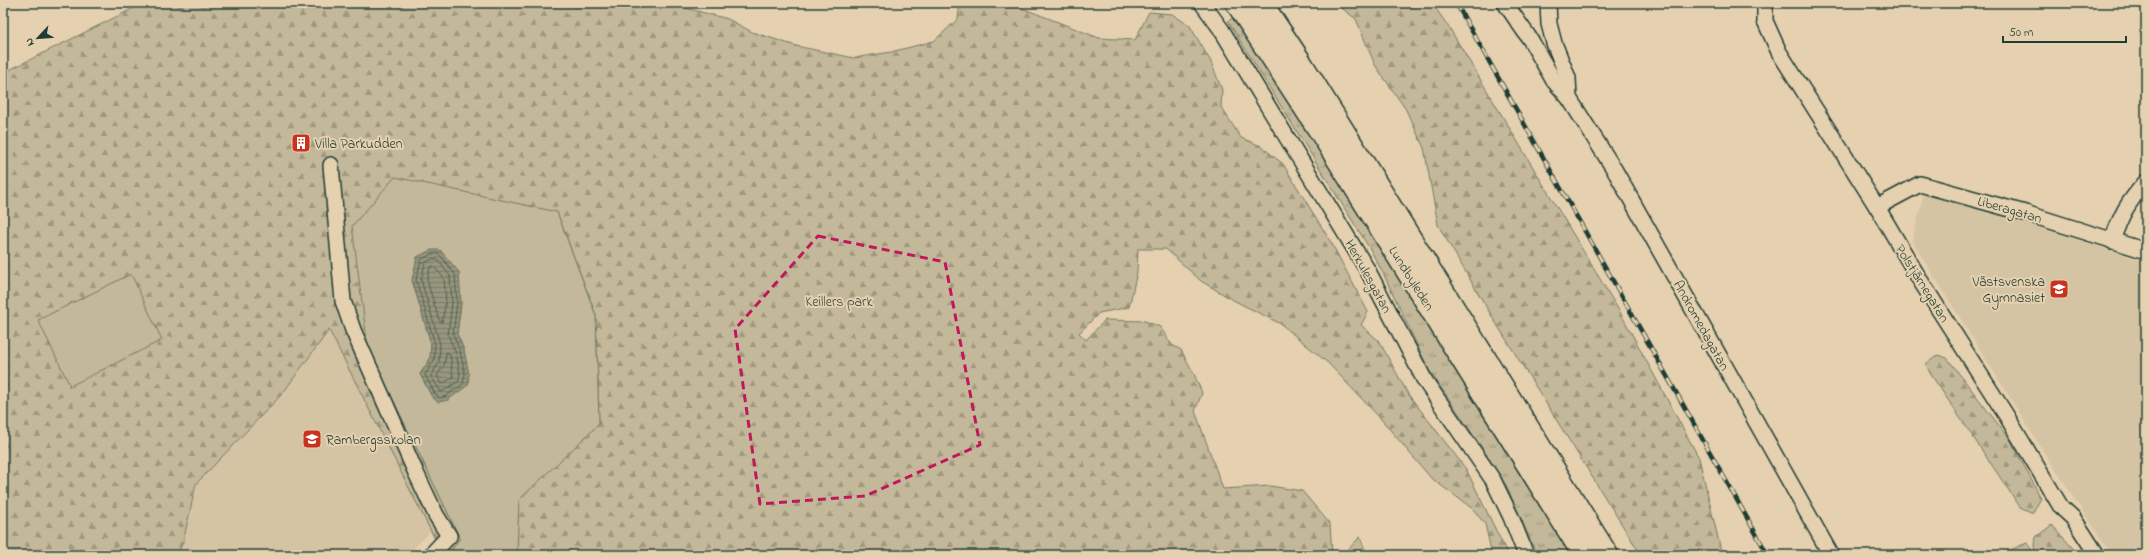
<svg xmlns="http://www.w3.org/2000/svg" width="2149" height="558" font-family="'Indie Flower',sans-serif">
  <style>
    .built { fill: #d4c4a4 }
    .grass { fill: url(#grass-tufts); stroke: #727a67 }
    .forest { fill: url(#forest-firs); stroke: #727a67 }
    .green { fill: #c4b89a; stroke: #727a67; fill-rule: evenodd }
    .water { fill: url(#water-rules); stroke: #677260 }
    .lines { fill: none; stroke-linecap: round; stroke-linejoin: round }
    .shore { stroke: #4f6152; stroke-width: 1 }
    .minor-casing { stroke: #1f3d34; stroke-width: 18 }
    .motorway-casing { stroke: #1f3d34; stroke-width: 25 }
    .minor { stroke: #e5d0af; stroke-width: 15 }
    .motorway { stroke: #e5d0af; stroke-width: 22 }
    .rail-casing { stroke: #1f3d34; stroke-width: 4.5 }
    .rail { stroke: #e5d0af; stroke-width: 3; stroke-dasharray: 9; stroke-linecap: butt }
    .marked { fill: none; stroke: #c2185b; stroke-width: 3; stroke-dasharray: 8 5; stroke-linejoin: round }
    .labels { text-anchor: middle; stroke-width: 4; stroke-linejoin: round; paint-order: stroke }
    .poi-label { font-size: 14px; fill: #1f3d34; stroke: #e5d0af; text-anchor: start }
    .street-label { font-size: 14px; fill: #1f3d34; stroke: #e5d0af }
    .park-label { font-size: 14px; fill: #30493e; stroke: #e5d0af }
  </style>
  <defs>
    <pattern id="grass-tufts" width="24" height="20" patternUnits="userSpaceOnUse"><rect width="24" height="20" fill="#c4b89a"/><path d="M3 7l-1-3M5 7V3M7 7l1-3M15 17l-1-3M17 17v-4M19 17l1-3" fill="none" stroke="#9f977e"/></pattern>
    <pattern id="forest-firs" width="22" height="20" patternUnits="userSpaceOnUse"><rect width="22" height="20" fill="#c4b89a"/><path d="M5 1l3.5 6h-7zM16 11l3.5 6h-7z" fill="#9f977e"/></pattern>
    <pattern id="water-rules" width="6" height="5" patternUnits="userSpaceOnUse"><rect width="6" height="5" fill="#97967e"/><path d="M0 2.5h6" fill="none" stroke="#7b7c68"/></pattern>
  </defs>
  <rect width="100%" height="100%" fill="#e5d0af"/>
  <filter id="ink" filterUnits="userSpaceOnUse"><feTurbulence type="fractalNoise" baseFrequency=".025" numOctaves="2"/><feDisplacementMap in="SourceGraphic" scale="8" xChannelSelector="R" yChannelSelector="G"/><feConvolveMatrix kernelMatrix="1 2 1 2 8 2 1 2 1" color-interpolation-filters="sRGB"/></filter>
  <g filter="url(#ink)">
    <!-- built -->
    <g class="built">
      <polygon points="1925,190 2146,262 2146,555 2112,555 2042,449 1912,241"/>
      <polygon points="329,330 431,531 407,555 177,555 183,542 196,484 282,394"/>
    </g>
    <!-- grass -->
    <g class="grass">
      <polygon points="1235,17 1267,64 1573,555 1537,555 1506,485 1483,449 1429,370 1384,275 1370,249 1228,21"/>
      <polygon points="2027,543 2035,555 1998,555"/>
    </g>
    <!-- forest -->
    <g class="forest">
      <polygon points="144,3 666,3 728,19 752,32 796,46 854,58 891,52 934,41 958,19 960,3 1009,3 1099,38 1135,40 1149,12 1172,14 1190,26 1211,62 1222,90 1221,107 1241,138 1261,146 1283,164 1332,244 1368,312 1361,325 1379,341 1408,394 1466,469 1508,555 1492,555 1485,524 1473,509 1431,478 1381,419 1328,363 1281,324 1233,300 1201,281 1166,249 1138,249 1137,272 1129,307 1099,313 1079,333 1086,340 1105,320 1145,321 1160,327 1172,345 1181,350 1194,374 1202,393 1195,411 1223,489 1270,486 1302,491 1330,524 1332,555 517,555 518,500 599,424 596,315 557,212 368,348 460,538 448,555 443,555 329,330 282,394 196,484 183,542 177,555 3,555 3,73"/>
      <polygon points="1335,3 1432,3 1450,29 1621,314 1699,458 1722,555 1641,555 1494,320 1438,225 1424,148 1405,108 1375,65 1356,19"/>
      <polygon points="1938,355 1947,358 2011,441 2041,498 2033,513 2020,507 1930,373 1926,364"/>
      <polygon points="2052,525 2078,554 2078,555 2034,554 2036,537"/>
      <polygon points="1360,537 1367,555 1343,555"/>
    </g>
    <!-- green -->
    <g class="green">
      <path d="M395 177 557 212 596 316 599 424 519 500 517 555H448L460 538 368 348 352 226ZM412 280 461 303 457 334 464 350 448 399 438 402 432 397 420 374 430 359 431 344Z"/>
      <polygon points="131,274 162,340 70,386 38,320"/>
    </g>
    <!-- water -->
    <polygon class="water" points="431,250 440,250 459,272 461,303 457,334 464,350 469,374 468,385 448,400 438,402 432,397 420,374 430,359 431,344 412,280 417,257"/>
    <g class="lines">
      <!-- shore -->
      <g class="shore">
        <polygon points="432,254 439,254 455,274 457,303 453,334 460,351 465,374 463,384 446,396 440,398 435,394 425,375 434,360 435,344 416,280 421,260"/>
        <polygon points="433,259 437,259 450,276 452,303 448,335 456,353 460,374 459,381 441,392 431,376 439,362 440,344 421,280 425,263"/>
        <polygon points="433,266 444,278 446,302 442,322 439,320 427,280 430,268"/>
        <polygon points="447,352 450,354 453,377 442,384 437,376 444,365"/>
      </g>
      <!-- minor casing -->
      <g class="minor-casing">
        <g id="minor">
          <polyline points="1202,3 1221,29 1368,271 1425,381 1493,480 1511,517 1526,555"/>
          <polyline points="1505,3 1530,39 1554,81 1569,98 1614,169 1831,555"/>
          <polyline points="1548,3 1549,24 1554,43 1568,78 1569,98"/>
          <polyline points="1765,3 1765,21 1779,52 1877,207 1920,280 2006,415 2061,507 2073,518 2097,555"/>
          <polyline points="331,165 343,301 353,330 416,473 436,515 449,536 431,555"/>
          <polyline points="1877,207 1920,184 2025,213 2146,251"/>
          <path d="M2112 241C2121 215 2127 203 2146 182"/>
        </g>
      </g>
      <!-- motorway casing -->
      <g class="motorway-casing">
        <g id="motorway">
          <polyline points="1237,3 1324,137 1584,555"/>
          <polyline points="1261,3 1299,60 1607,555"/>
        </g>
      </g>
      <!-- minor -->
      <use href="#minor" class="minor"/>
      <!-- motorway -->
      <use href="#motorway" class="motorway"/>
      <!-- rail casing -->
      <g class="rail-casing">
        <polyline id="rail" points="1456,3 1768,555"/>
      </g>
      <!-- rail -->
      <use href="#rail" class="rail"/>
    </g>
  </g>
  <!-- marked area -->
  <path class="marked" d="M818 236 945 262 980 445 865 496 760 504 735 329Z"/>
  <!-- icons -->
  <defs>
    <g id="building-square" transform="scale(1)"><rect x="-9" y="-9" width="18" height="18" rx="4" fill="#c8321e" stroke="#e5d0af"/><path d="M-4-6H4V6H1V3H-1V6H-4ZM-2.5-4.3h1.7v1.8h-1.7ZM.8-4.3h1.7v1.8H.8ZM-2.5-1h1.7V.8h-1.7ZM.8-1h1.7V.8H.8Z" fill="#fff"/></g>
    <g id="school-square" transform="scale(1)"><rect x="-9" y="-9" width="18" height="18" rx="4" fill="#c8321e" stroke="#e5d0af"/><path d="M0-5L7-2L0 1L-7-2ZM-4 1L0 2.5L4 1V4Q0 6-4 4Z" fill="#fff"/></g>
  </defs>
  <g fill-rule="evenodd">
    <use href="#building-square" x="301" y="143"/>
    <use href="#school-square" x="2059" y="289"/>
    <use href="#school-square" x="312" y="439"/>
  </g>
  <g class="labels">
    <!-- poi labels -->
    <g class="poi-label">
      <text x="315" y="148">Villa Parkudden</text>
      <text x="2045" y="286" text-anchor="end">Västsvenska<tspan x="2045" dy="16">Gymnasiet</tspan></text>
      <text x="326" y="444">Rambergsskolan</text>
    </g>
    <!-- street labels -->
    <g class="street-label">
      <text transform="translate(2010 209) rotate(16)" y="5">Liberagatan</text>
      <text transform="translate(1369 276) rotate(61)" y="5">Herkulesgatan</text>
      <text transform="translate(1412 278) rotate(58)" y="5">Lundbyleden</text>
      <text transform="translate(1923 283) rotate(58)" y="5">Polstjärnegatan</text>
      <text transform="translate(1702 325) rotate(61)" y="5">Andromedagatan</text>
    </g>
    <!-- park labels -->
    <g class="park-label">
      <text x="839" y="306">Keillers park</text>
    </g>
  </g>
  <!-- margin -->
  <rect width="2149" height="558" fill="none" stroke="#e5d0af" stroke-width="16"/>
  <rect x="8" y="8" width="2133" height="542" fill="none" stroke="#1f3d34" stroke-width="1.5" filter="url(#ink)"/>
  <!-- north arrow -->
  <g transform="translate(38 38) rotate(244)" stroke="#e5d0af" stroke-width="3" paint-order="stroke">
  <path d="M0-3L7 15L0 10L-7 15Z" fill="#1f3d34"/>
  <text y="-6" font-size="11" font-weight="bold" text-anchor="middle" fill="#1f3d34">N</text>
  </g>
  <!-- scale -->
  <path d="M2003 36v6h123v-6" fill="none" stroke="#1f3d34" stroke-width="2"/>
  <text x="2009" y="36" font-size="12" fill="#1f3d34" stroke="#e5d0af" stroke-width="3" paint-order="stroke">50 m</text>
</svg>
